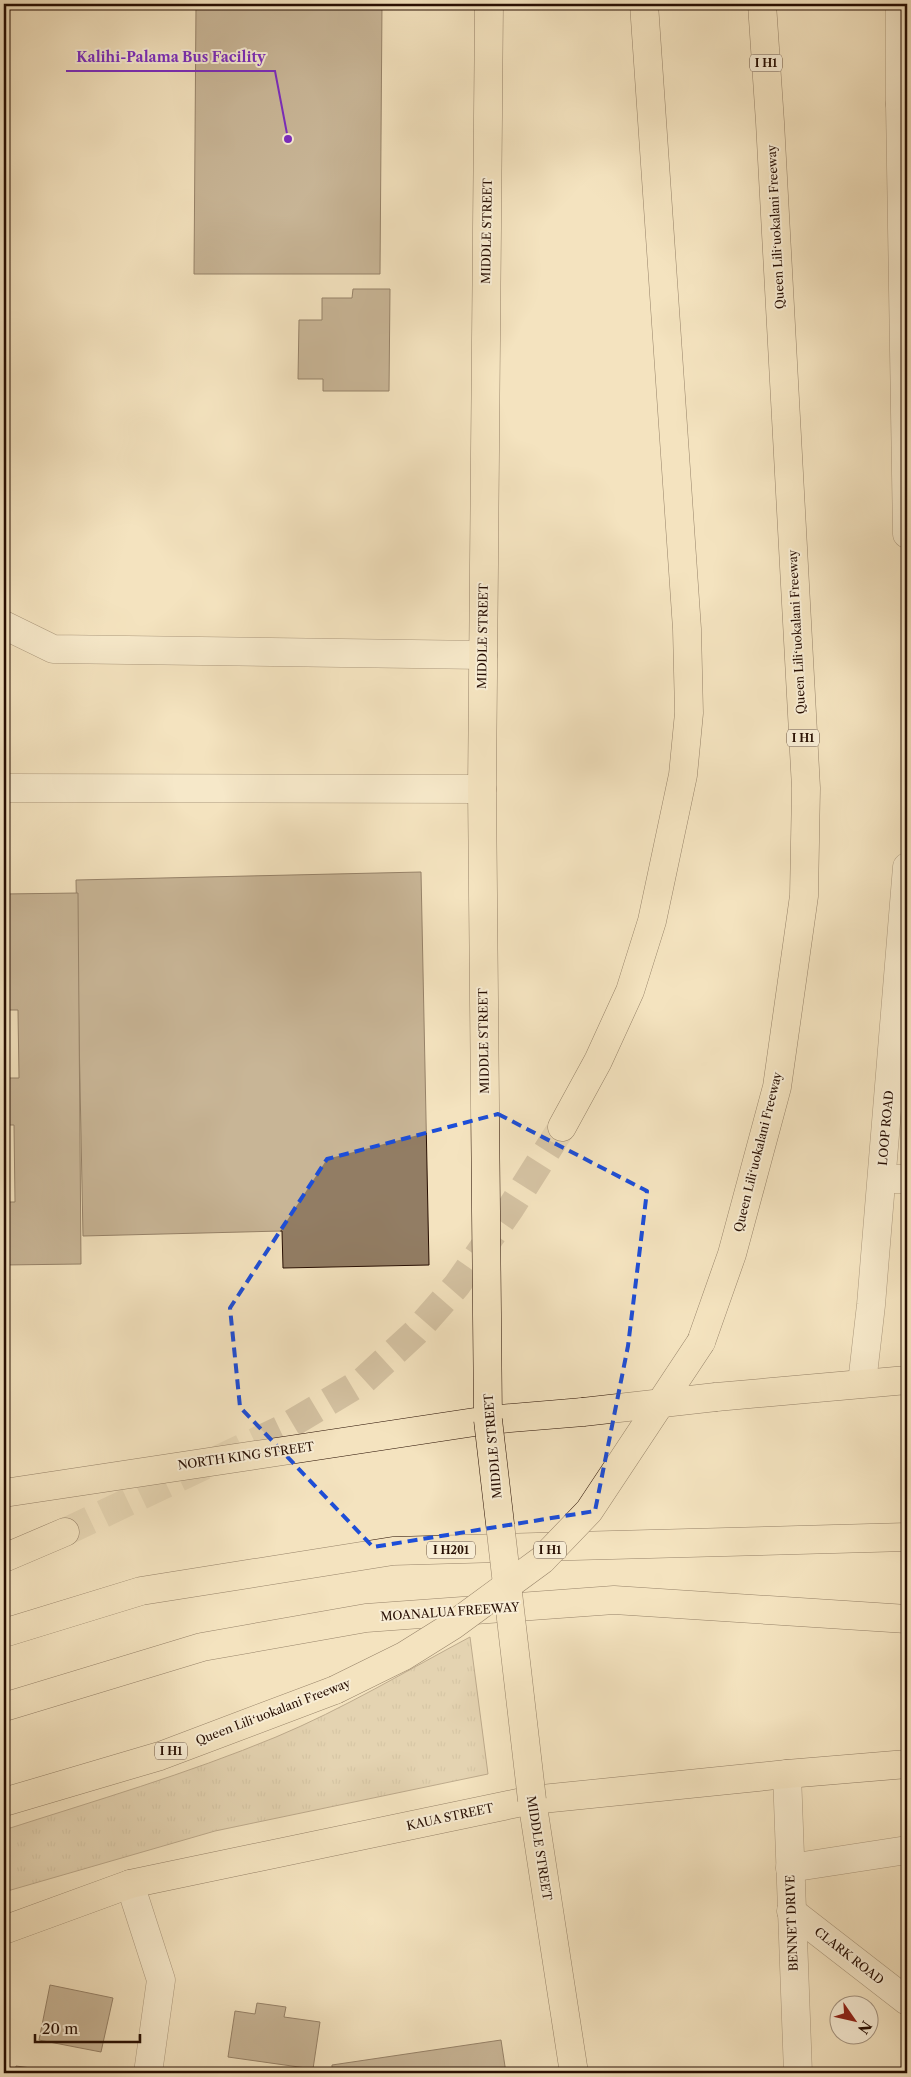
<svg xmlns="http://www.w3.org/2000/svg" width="911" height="2077" font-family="'Libre Caslon Text',serif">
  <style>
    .grass { fill: url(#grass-tufts); stroke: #7c6650 }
    .building { fill: #927d64; stroke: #270e02 }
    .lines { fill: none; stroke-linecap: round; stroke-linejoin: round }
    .highway-tunnel { stroke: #d5c3a3; stroke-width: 28; stroke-dasharray: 28 14; stroke-linecap: butt }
    .minor-casing { stroke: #5a4331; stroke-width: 29 }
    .major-casing { stroke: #270e02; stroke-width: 29 }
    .highway-casing { stroke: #270e02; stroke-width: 29 }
    .minor { stroke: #f8edd5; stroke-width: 28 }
    .major { stroke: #f4e3bf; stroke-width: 28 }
    .highway { stroke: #f4e3bf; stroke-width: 28 }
    .major-bridge-casing { stroke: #270e02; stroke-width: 29; stroke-linecap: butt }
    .highway-bridge-casing { stroke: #270e02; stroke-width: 29; stroke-linecap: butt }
    .major-bridge { stroke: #f4e3bf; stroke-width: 28 }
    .highway-bridge { stroke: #f4e3bf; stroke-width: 28 }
    .marked { fill: none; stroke: #1d4ed8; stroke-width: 4; stroke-dasharray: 10 6; stroke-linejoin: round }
    .labels { text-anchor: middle; stroke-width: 4; stroke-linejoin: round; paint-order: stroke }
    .shield { fill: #f8edd5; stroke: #665141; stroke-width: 1 }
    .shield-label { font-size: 11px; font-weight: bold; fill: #270e02 }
    .street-label { font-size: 12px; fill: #270e02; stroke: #f8edd5 }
    .leader { fill: none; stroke: #7b2cbf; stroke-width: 2 }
    .callout-dot { fill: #7b2cbf; stroke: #f8edd5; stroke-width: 2 }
    .callout-label { font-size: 14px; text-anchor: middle; font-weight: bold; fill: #7b2cbf; stroke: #f8edd5; stroke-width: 4; stroke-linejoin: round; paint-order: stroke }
  </style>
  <defs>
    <pattern id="grass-tufts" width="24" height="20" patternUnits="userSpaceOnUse" patternTransform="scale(1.25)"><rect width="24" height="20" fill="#d1bf9f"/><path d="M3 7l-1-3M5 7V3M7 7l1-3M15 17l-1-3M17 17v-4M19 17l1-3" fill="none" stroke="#b3a387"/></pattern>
  </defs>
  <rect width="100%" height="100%" fill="#f4e3bf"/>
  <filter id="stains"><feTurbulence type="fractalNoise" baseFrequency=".004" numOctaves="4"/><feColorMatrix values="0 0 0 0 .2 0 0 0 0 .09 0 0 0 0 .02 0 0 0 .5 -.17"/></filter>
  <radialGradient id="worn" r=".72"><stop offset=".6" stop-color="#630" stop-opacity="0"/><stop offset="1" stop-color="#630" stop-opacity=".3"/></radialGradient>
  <!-- grass -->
  <path class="grass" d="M470 1637 488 1774 215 1831 4 1892V1830C94 1801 187 1774 276 1737 343 1709 406 1671 470 1637Z"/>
  <!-- building -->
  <g class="building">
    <polygon points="196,4 382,4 380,274 194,274"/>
    <polygon points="353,289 390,289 389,391 323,391 323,379 298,379 299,320 322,320 322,298 352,298"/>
    <polygon points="421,872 429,1265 283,1268 282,1231 83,1236 76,880"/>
    <polygon points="78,893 81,1264 4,1265 4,1202 15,1202 14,1125 4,1125 4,1078 19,1078 18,1010 4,1010 4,894"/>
    <polygon points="50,1985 113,1998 101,2052 39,2040"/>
    <polygon points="257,2003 286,2007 284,2017 320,2022 313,2069 228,2057 235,2011 255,2014"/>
    <polygon points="501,2040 506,2073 332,2073 332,2065"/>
    <polygon points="16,2066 69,2073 15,2073"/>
  </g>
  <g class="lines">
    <!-- highway-tunnel -->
    <polyline class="highway-tunnel" points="65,1532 284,1428 363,1381 415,1333 457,1285 510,1209 562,1127"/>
    <!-- minor casing -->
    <g class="minor-casing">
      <g id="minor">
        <polyline points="900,4 900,104"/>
        <polyline points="907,104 900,104 907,534"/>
        <polyline points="4,625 53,649 483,655"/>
        <polyline points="4,788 482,789"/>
        <polyline points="882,1179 907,1179"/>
        <polyline points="862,1383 871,1305 907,867"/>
        <polyline points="787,1774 798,2073"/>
        <polyline points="790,1868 907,1850"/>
        <polyline points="130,1884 161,1980 148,2073"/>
        <polyline points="791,1911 907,2001"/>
      </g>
    </g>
    <!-- major casing -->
    <g class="major-casing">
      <g id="major">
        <polyline points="4,1493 488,1420 482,789 489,4"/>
        <polyline points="532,1800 574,2073"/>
        <polyline points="4,1930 130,1884 532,1800 787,1774 907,1764"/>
      </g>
    </g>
    <!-- highway casing -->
    <g class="highway-casing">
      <g id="highway">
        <polyline points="562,1127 598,1061 630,991 652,921 683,775 689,713 687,629 644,4"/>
        <polyline points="701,1342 732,1254 777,1087 804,896 806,788 770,122 762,4"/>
        <polyline points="716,1397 907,1380"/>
        <polyline points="488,1420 583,1412"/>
        <polyline points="4,1558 65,1532"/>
        <polyline points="4,1633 141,1591 393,1551 907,1537"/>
        <polyline points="4,1707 202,1647 366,1618 614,1600 907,1619"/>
        <polyline points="4,1802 160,1756 335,1690"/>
      </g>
    </g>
    <!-- minor -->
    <use href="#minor" class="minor"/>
    <!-- major -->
    <use href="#major" class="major"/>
    <!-- highway -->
    <use href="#highway" class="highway"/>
    <!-- major-bridge casing -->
    <g class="major-bridge-casing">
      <polyline id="major-bridge" points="488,1420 532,1800"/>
    </g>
    <!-- highway-bridge casing -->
    <g class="highway-bridge-casing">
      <g id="highway-bridge">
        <polyline points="583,1412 716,1397"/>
        <polyline points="335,1690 404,1656 452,1626 542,1560 589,1511 701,1342"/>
      </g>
    </g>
    <!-- major-bridge -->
    <use href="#major-bridge" class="major-bridge"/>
    <!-- highway-bridge -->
    <use href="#highway-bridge" class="highway-bridge"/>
  </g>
  <!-- marked area -->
  <path d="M0 0H911V2077H0ZM498 1114 647 1191 628 1346 595 1511 373 1547 240 1407 230 1308 327 1159Z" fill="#f4e3bf" fill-opacity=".55" fill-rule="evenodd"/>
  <path class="marked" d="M498 1114 647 1191 628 1346 595 1511 373 1547 240 1407 230 1308 327 1159Z"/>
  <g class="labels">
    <!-- shield labels -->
    <g class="shield">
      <rect x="750" y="54.5" width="32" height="17" rx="4"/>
      <rect x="787" y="729.5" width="32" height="17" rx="4"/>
      <rect x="427" y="1541.5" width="48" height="17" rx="4"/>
      <rect x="534" y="1541.5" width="32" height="17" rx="4"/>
      <rect x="155" y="1742.5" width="32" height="17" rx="4"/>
    </g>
    <g class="shield-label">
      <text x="766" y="67">I H1</text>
      <text x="803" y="742">I H1</text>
      <text x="451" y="1554">I H201</text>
      <text x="550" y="1554">I H1</text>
      <text x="171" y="1755">I H1</text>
    </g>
    <!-- street labels -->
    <g class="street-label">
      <text transform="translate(776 227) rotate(-93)" y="4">Queen Liliʻuokalani Freeway</text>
      <text transform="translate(487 231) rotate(-89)" y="4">MIDDLE STREET</text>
      <text transform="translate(797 632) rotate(-93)" y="4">Queen Liliʻuokalani Freeway</text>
      <text transform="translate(483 636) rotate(-89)" y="4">MIDDLE STREET</text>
      <text transform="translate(484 1041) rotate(-91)" y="4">MIDDLE STREET</text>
      <text transform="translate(886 1128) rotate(-85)" y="4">LOOP ROAD</text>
      <text transform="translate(758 1152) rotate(-76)" y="4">Queen Liliʻuokalani Freeway</text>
      <text transform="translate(493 1446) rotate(-95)" y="4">MIDDLE STREET</text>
      <text transform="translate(246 1456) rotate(-8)" y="4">NORTH KING STREET</text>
      <text transform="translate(450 1612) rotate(-4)" y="4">MOANALUA FREEWAY</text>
      <text transform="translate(273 1712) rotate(-21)" y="4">Queen Liliʻuokalani Freeway</text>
      <text transform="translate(450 1817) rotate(-12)" y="4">KAUA STREET</text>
      <text transform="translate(539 1848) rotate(81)" y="4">MIDDLE STREET</text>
      <text transform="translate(792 1923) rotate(-92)" y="4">BENNET DRIVE</text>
      <text transform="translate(849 1956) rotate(38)" y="4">CLARK ROAD</text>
    </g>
  </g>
  <!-- callouts -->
  <path class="leader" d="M288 139L275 71H66"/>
  <circle class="callout-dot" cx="288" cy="139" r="5"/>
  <g class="callout-label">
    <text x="171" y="62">Kalihi-Palama Bus Facility</text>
  </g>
  <!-- margin -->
  <rect width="911" height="2077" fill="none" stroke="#f4e3bf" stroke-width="20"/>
  <rect x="5" y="5" width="901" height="2067" fill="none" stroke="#270e02" stroke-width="2.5"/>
  <rect x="10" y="10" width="891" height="2057" fill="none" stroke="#270e02"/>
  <!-- north arrow -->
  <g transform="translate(854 2020) rotate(124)"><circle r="24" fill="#f8edd5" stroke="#a49481"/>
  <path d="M0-4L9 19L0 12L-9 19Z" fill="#8f2418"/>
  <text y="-8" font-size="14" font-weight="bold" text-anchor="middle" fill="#270e02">N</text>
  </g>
  <!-- scale -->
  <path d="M35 2034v8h105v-8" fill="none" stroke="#270e02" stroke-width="2.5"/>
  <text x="42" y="2034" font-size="15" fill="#270e02" stroke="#f8edd5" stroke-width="4" paint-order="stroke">20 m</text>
  <rect width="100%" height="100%" filter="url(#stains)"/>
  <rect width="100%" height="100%" fill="url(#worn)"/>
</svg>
